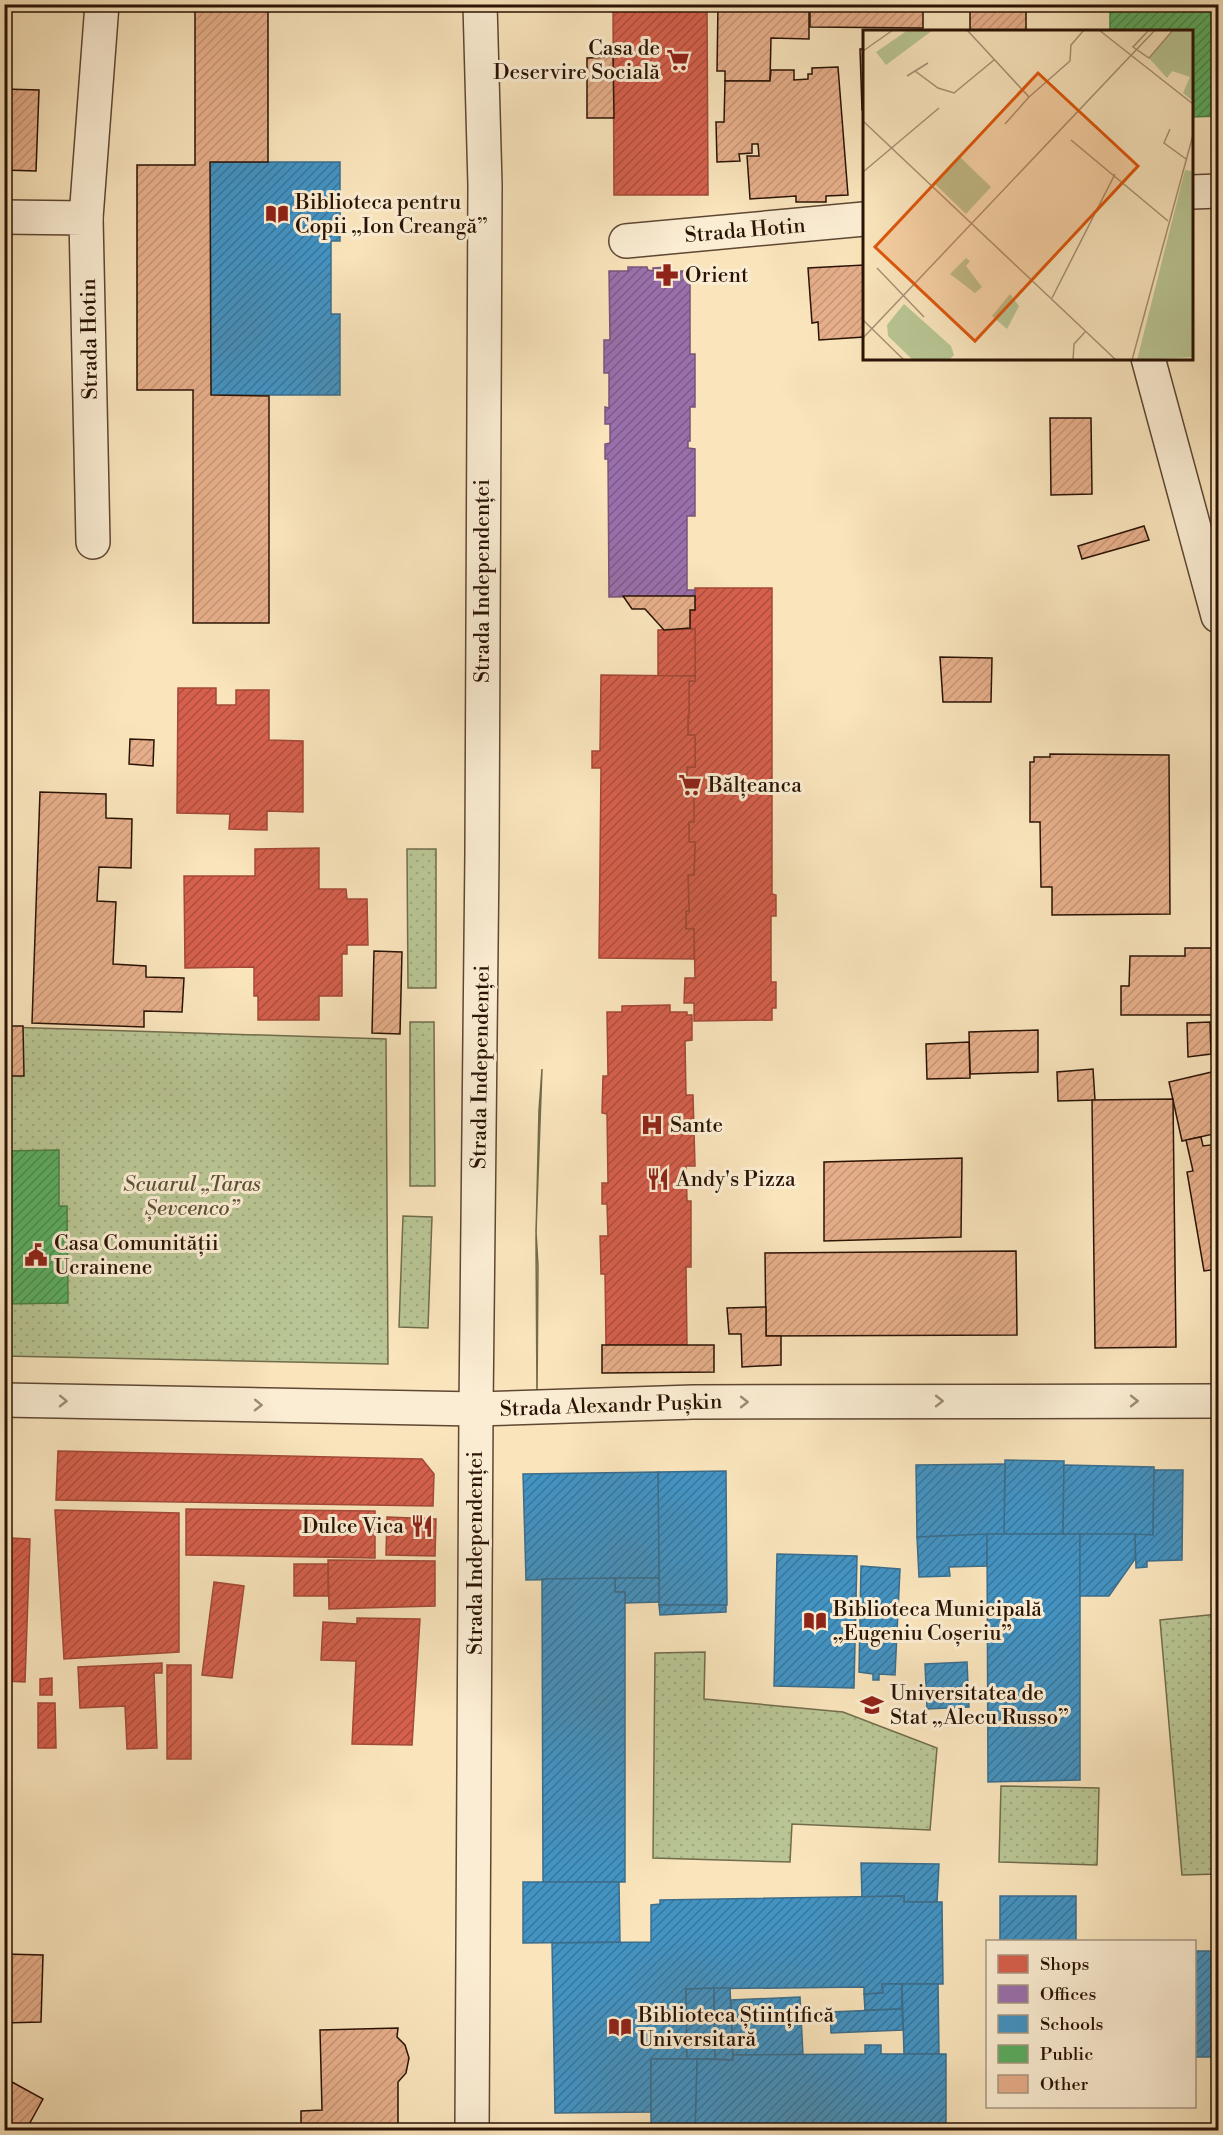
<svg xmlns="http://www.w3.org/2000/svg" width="1223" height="2135" font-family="'Libre Bodoni',serif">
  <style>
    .park { fill: url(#park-dots); stroke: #726c4c; stroke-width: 1.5 }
    .shops { fill: url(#shops-hatch); stroke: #a24937; stroke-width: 1.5 }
    .offices { fill: url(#offices-hatch); stroke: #785479; stroke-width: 1.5 }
    .schools { fill: url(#schools-hatch); stroke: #3c6d8a; stroke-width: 1.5 }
    .public { fill: url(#public-hatch); stroke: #4c8045; stroke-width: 1.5 }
    .building { fill: url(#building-hatch); stroke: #2a1305; stroke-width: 1.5 }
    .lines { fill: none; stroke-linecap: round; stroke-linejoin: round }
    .minor-casing { stroke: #5e4733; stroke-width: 36 }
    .minor { stroke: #fbedd3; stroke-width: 33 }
    .oneway { stroke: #9d8b76 }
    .labels { text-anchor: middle; stroke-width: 6; stroke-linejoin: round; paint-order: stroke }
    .poi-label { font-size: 21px; fill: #2a1305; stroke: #fbedd3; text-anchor: start }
    .street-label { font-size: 21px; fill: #2a1305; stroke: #fbedd3 }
    .park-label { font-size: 21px; font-style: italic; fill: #5c5137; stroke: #fbedd3 }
    .inset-road { fill: none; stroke: #a69073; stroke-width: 1.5 }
    .view { fill: #de560c; fill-opacity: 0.15; stroke: #de560c; stroke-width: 3 }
    .inset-edge { fill: none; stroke: #2a1305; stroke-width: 3 }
  </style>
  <defs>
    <pattern id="park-dots" width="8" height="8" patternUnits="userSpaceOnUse" patternTransform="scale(1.5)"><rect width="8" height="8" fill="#b9c594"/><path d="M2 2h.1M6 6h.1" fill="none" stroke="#9fa87e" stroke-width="1.8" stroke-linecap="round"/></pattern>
    <pattern id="shops-hatch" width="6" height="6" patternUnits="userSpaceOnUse" patternTransform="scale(1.5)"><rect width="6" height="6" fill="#d6604d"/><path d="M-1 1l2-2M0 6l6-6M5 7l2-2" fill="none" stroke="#ae4e3e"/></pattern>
    <pattern id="offices-hatch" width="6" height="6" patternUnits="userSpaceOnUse" patternTransform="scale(1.5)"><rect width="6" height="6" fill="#9970ab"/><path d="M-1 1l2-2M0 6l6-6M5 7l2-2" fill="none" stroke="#7d5b89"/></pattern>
    <pattern id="schools-hatch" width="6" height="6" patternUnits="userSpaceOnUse" patternTransform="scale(1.5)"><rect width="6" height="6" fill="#4393c3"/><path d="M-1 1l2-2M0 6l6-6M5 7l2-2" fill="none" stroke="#38779c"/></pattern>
    <pattern id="public-hatch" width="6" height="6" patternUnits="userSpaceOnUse" patternTransform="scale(1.5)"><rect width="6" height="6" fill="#5aae61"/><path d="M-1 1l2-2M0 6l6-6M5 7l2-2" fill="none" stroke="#4b8c4e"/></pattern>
    <pattern id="building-hatch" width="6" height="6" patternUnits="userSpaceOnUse" patternTransform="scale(1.5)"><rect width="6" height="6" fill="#e6ae8a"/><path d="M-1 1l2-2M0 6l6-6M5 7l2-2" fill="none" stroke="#c59576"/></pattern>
  </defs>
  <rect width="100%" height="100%" fill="#f9e4bc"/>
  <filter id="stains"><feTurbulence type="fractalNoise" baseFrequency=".00333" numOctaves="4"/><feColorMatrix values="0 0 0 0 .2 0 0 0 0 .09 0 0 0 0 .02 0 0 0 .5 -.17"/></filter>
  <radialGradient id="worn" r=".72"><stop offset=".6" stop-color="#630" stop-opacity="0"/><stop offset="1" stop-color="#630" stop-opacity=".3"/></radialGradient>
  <!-- park -->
  <g class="park">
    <polygon points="407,849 436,849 436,988 408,988"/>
    <polygon points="410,1022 434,1022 435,1186 410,1186"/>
    <polygon points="5,1027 386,1039 388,1364 5,1356"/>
    <polygon points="542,1069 536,1231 538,1266 537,1400 536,1237 539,1110"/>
    <polygon points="403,1216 432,1217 428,1328 399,1327"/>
    <polygon points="1218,1614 1218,1874 1182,1875 1160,1620"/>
    <polygon points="705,1652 704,1699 843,1712 937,1748 930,1830 792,1824 790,1862 653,1858 655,1653"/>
    <polygon points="1001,1786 1099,1788 1097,1865 999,1862"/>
  </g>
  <!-- shops -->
  <g class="shops">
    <polygon points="613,4 707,4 708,195 614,195"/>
    <polygon points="695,588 772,588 772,894 776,895 776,916 771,916 771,982 776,982 776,1008 772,1008 772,1020 694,1021 694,1003 684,1003 685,978 695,978 694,929 686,929 686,911 689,911 688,875 694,875 695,842 689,842 689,822 694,822 694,789 687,789 687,767 695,767 695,735 688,735 688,716 689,717 689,681 695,681 695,629 690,628 690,610 695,610"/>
    <polygon points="695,629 695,676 658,676 658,630"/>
    <polygon points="601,675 695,676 695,681 689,681 689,717 688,716 688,735 695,735 695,767 687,767 687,789 694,789 694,822 689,822 689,842 695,842 694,875 688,875 689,911 686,911 686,929 694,929 694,959 599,958 601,768 592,768 592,751 600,751"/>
    <polygon points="178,688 216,688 216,705 236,705 236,690 269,690 269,740 303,741 303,812 267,811 267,830 229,829 230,814 177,813"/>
    <polygon points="319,848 319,889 346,889 347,899 367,899 368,945 347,945 347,954 342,954 342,996 319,996 319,1020 258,1020 258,996 254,996 254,967 185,968 184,876 255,876 255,849"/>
    <polygon points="670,1005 670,1012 687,1012 687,1015 692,1015 692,1040 685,1041 686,1095 693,1095 695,1166 686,1166 687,1201 691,1201 691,1267 686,1267 687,1345 606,1345 605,1274 601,1274 600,1236 608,1236 607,1204 602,1204 602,1183 608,1183 607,1114 602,1113 603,1076 608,1076 607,1012 622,1012 622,1006"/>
    <polygon points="58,1451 422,1459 434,1474 433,1506 56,1500"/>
    <polygon points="186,1509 375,1511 375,1558 186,1555"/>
    <polygon points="55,1510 179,1513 179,1652 64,1659"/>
    <polygon points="387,1517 436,1519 435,1556 386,1555"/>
    <polygon points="10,1538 30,1539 25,1682 4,1681 4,1604 6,1567 9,1567"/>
    <polygon points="328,1560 435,1561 435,1606 329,1609"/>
    <rect x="294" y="1564" width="34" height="32"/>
    <polygon points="214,1582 244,1586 232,1678 202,1675"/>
    <polygon points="357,1618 420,1619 412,1745 352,1744 356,1661 321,1660 323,1622 357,1624"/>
    <polygon points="162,1663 162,1673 154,1673 157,1748 127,1749 125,1706 80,1708 78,1667"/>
    <rect x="167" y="1665" width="24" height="94"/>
    <polygon points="52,1678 52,1695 40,1695 40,1679"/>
    <polygon points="38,1703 55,1703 56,1748 38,1748"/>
  </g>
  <!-- offices -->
  <polygon class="offices" points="628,267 647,267 648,270 653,271 653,268 669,267 668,271 690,271 690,354 695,354 695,407 690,407 690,441 688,441 688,448 695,449 695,516 687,516 687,590 695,590 695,596 609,597 608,459 605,459 605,444 610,443 610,424 605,424 605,407 609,408 609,373 604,373 604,340 610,340 609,271 628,271"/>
  <!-- schools -->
  <g class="schools">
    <polygon points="210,162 340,162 340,241 331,241 331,314 340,314 340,395 211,395"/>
    <polygon points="4,311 7,311 8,345 4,346"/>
    <polygon points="1005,1460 1064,1461 1063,1534 1004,1534"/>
    <polygon points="1005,1464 1004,1534 917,1537 916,1465"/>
    <polygon points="1064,1465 1154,1467 1153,1535 1063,1534"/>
    <polygon points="1154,1470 1183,1470 1182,1560 1147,1561 1147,1567 1136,1568 1135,1534 1153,1535"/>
    <polygon points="726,1471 727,1605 659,1605 658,1472"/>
    <polygon points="658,1472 659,1578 526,1580 523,1474"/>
    <polygon points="987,1534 987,1566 949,1567 950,1576 919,1577 917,1537"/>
    <polygon points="987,1534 1080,1534 1080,1780 988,1782"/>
    <polygon points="1080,1534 1135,1534 1135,1559 1109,1596 1080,1596"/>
    <polygon points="777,1554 857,1556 854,1688 774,1686"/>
    <polygon points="861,1566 900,1569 895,1675 879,1674 879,1680 873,1680 873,1674 859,1672"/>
    <polygon points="615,1578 659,1578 659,1602 625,1603 625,1592 615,1592"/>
    <polygon points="615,1578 615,1592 625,1592 625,1882 543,1882 542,1579"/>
    <polygon points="659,1605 726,1605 726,1612 660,1615"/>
    <polygon points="967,1662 969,1707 927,1709 925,1664"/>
    <polygon points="861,1863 939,1864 937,1902 904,1902 904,1896 862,1897"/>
    <polygon points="523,1882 619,1882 620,1942 523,1943"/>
    <polygon points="904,1896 904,1902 942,1902 943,1984 882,1984 883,1993 864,1994 864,1987 686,1989 687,2059 651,2059 651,2112 555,2113 552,1943 651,1942 651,1905 660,1904 660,1900"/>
    <rect x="1000" y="1896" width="76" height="46"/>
    <rect x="1194" y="1951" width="24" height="106"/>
    <polygon points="882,1984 902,1984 902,2009 865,2010 864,1994 883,1993"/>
    <polygon points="902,1984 938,1984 939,2054 904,2054"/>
    <polygon points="714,1988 715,2059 687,2059 686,1989"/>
    <polygon points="714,1988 730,1988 733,2060 715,2059"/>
    <polygon points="800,1997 803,2055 733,2055 731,2000"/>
    <polygon points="902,2009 903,2030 831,2033 830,2012"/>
    <polygon points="865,2045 881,2045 881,2054 946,2054 946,2130 695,2130 697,2059 733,2060 733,2055 865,2054"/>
    <polygon points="651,2059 697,2059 695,2130 651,2130"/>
  </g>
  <!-- public -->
  <g class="public">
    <polygon points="1110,4 1218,4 1218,116 1192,117 1192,32 1110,32"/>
    <polygon points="59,1150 59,1206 67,1206 68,1303 4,1304 4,1151"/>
  </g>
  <!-- building -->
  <g class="building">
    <polygon points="195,4 268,4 268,162 210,162 211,395 269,396 269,623 193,623 193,390 137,390 137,165 195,165"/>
    <polygon points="718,4 809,4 809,39 771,38 770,81 725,81 725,71 717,71"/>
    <polygon points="810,4 923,4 923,28 810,27"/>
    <polygon points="960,4 1026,4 1026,32 970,32 970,11 960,11"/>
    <polygon points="860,49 864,49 864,110 862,110"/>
    <polygon points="613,57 614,118 587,118 587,58"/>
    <polygon points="838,67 848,195 826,196 826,202 796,202 796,196 750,199 747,156 759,156 758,144 752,144 752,153 739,154 740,161 717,162 716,122 724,122 725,81 770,81 771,70 794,70 794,80 808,79 808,74 812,74 812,68"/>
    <polygon points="4,89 39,90 36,171 4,170"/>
    <polygon points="1218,237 1218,297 1214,238"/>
    <polygon points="864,265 864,337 819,340 818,322 812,323 808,268"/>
    <polygon points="1050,418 1091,418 1092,494 1051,495"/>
    <polygon points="1144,526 1149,540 1082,559 1078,546"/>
    <polygon points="623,596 695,596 695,610 690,610 690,628 664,630 645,609 632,609"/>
    <polygon points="940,657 992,658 991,702 943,702"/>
    <polygon points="130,739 154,740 153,766 129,764"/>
    <polygon points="1050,754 1169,755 1170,914 1052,915 1052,887 1041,887 1040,822 1030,822 1030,762 1034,762 1034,757 1050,757"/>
    <polygon points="40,792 106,794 106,818 132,819 131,868 99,867 97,901 116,902 113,964 146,966 146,977 184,978 182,1012 144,1011 144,1027 32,1023"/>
    <polygon points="1185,948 1218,948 1217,1015 1121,1015 1121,986 1129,986 1130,956 1185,956"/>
    <polygon points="374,951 402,952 400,1034 372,1033"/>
    <polygon points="1210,1022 1211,1054 1188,1057 1187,1023"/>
    <polygon points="4,1026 23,1026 24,1076 4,1076"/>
    <polygon points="1038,1030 1038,1072 970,1074 969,1032"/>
    <polygon points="969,1042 970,1078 927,1079 926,1044"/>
    <polygon points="1093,1069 1095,1100 1058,1101 1057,1072"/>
    <polygon points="1216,1071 1218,1083 1218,1133 1182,1141 1169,1082"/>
    <polygon points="1173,1099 1176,1347 1095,1348 1092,1100"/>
    <polygon points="1201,1137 1203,1146 1218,1144 1218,1269 1204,1271 1187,1172 1193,1171 1186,1140"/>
    <polygon points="962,1158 961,1237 824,1241 824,1162"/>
    <polygon points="1016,1251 1017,1335 766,1336 765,1253"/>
    <polygon points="766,1307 766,1336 781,1336 781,1365 742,1367 741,1334 729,1334 727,1308"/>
    <polygon points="602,1345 714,1345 714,1372 602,1373"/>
    <polygon points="4,1954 43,1955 41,2022 4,2023"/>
    <polygon points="398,2028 397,2037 405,2045 409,2058 406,2073 398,2082 398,2130 301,2130 301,2111 322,2110 320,2030"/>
    <polygon points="12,2082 43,2099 26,2130 4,2130 4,2085 9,2089"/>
  </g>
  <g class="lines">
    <!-- minor casing -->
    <g class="minor-casing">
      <g id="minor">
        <polyline points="1192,192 1218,191"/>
        <polyline points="4,217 86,218 93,542"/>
        <polyline points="86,218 102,4"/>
        <polyline points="626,241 864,219"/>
        <polyline points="1148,358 1218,616"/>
        <polyline points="4,1400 476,1409 693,1402 1218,1401"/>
        <polyline points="472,2130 476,1409 482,853 485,185 480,4"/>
      </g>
    </g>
    <!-- minor -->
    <use href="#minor" class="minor"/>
  </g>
  <!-- one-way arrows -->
  <defs><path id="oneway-chevron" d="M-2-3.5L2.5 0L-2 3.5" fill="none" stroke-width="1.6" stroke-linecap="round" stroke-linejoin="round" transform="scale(1.5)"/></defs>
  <g class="oneway">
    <use href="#oneway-chevron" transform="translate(63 1401) rotate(1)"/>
    <use href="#oneway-chevron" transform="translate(939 1401)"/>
    <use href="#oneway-chevron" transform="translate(1134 1401)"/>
    <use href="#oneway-chevron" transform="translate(744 1402)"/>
    <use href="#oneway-chevron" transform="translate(258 1405) rotate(1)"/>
  </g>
  <!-- icons -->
  <defs>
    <g id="supermarket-bare" transform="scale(1.8)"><path d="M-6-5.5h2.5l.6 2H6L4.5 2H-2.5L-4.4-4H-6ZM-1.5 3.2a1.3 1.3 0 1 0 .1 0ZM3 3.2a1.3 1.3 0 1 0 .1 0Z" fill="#8f2418" stroke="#fbedd3" stroke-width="2.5" paint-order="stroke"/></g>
    <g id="library-bare" transform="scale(1.8)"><path d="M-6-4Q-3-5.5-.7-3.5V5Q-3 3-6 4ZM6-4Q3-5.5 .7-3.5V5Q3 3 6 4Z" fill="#8f2418" stroke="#fbedd3" stroke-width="2.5" paint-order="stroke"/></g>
    <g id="pharmacy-bare" transform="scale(1.8)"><path d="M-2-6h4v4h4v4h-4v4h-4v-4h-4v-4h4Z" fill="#8f2418" stroke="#fbedd3" stroke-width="2.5" paint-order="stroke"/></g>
    <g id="hospital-bare" transform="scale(1.8)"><path d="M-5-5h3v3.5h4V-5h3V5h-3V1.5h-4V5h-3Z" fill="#8f2418" stroke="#fbedd3" stroke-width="2.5" paint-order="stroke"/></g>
    <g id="restaurant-bare" transform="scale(1.8)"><path d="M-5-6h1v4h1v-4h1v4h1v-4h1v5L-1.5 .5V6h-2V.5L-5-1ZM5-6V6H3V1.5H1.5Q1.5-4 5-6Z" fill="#8f2418" stroke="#fbedd3" stroke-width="2.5" paint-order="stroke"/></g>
    <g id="civic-bare" transform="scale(1.8)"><path d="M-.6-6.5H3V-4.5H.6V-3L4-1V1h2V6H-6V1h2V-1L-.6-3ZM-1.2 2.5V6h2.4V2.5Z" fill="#8f2418" stroke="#fbedd3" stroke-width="2.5" paint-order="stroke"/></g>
    <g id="university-bare" transform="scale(1.8)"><path d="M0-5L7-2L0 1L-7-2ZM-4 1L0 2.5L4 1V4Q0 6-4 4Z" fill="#8f2418" stroke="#fbedd3" stroke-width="2.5" paint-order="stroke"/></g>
  </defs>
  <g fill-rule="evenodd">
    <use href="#supermarket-bare" x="678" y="60"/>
    <use href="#library-bare" x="277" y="214"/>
    <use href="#pharmacy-bare" x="667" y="275"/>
    <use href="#supermarket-bare" x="690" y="785"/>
    <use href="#hospital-bare" x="652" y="1125"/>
    <use href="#restaurant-bare" x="658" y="1179"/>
    <use href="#civic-bare" x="36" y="1255"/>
    <use href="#restaurant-bare" x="422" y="1526"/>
    <use href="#library-bare" x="815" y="1621"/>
    <use href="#university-bare" x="872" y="1705"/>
    <use href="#library-bare" x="620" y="2027"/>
  </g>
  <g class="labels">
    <!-- poi labels -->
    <g class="poi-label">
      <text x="660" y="55" text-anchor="end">Casa de<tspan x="660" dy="24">Deservire Socială</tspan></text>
      <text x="295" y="209">Biblioteca pentru<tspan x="295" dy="24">Copii „Ion Creangă”</tspan></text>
      <text x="685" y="282">Orient</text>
      <text x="708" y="792">Bălțeanca</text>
      <text x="670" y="1132">Sante</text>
      <text x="676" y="1186">Andy's Pizza</text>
      <text x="54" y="1250">Casa Comunității<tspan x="54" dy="24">Ucrainene</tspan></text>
      <text x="404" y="1533" text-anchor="end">Dulce Vica</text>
      <text x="833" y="1616">Biblioteca Municipală<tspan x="833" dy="24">„Eugeniu Coșeriu”</tspan></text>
      <text x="890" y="1700">Universitatea de<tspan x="890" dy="24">Stat „Alecu Russo”</tspan></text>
      <text x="638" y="2022">Biblioteca Științifică<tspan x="638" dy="24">Universitară</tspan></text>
    </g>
    <!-- street labels -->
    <g class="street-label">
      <text transform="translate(745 230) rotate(-5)" y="7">Strada Hotin</text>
      <text transform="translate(89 339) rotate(-91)" y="7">Strada Hotin</text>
      <text transform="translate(482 581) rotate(-90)" y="7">Strada Independenței</text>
      <text transform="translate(480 1067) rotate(-89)" y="7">Strada Independenței</text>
      <text transform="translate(611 1405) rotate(-2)" y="7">Strada Alexandr Pușkin</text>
      <text transform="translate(475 1553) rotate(-90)" y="7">Strada Independenței</text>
    </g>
    <!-- park labels -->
    <g class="park-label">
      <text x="192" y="1191">Scuarul „Taras<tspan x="192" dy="24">Șevcenco”</tspan></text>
    </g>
  </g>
  <!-- overview -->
  <g transform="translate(863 30)">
    <rect width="330" height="330" fill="#f9e4bc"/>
    <path d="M45 0H70L23 35 13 22ZM310 0H330V71L320 63 327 47 309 41 304 48 286 28ZM97 127 128 157 103 184 71 153ZM322 140 330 141V327L274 330ZM103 228 107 231 103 236 119 257 112 263 87 244ZM147 264 156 276 144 299 129 286ZM41 274 88 316 91 325 86 330H50L25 306 24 295Z" fill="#b9c594"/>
    <path class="inset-road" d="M104 0 166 67 142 94M236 0 330 74M286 0 270 17 286 28 310 0M0 21 30 0M52 41 75 58 91 63 131 30M44 46 65 33M166 67 207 31 208 15 221 0M0 91 253 330M307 99 301 113 323 129M208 110 305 191M0 142 76 78M14 238 61 287M189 268 252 144M0 290 41 330M0 308 292 0M210 330 211 314 222 302M269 330 330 105"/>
    <path class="view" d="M175 43 275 136 112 311 12 217Z"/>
    <rect width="330" height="330" class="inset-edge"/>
  </g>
  <!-- margin -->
  <rect width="1223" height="2135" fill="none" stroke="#f9e4bc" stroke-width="24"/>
  <rect x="6" y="6" width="1211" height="2123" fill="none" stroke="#2a1305" stroke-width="3"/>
  <rect x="12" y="12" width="1199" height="2111" fill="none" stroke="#2a1305" stroke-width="1.5"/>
  <!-- legend -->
  <rect x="986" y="1940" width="210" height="168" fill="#fbedd3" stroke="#a79681" stroke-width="1.5"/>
  <rect x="998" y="1955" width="30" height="18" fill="#d6604d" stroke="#a79681" stroke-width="1.5"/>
  <text x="1040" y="1970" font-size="18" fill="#2a1305">Shops</text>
  <rect x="998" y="1985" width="30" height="18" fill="#9970ab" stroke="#a79681" stroke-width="1.5"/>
  <text x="1040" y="2000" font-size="18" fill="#2a1305">Offices</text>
  <rect x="998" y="2015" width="30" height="18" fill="#4393c3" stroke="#a79681" stroke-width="1.5"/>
  <text x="1040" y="2030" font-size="18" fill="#2a1305">Schools</text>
  <rect x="998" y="2045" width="30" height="18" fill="#5aae61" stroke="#a79681" stroke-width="1.5"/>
  <text x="1040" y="2060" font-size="18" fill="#2a1305">Public</text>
  <rect x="998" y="2075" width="30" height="18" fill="#e6ae8a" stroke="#a79681" stroke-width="1.5"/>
  <text x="1040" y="2090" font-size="18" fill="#2a1305">Other</text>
  <rect width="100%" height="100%" filter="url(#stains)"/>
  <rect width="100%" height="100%" fill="url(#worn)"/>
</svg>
